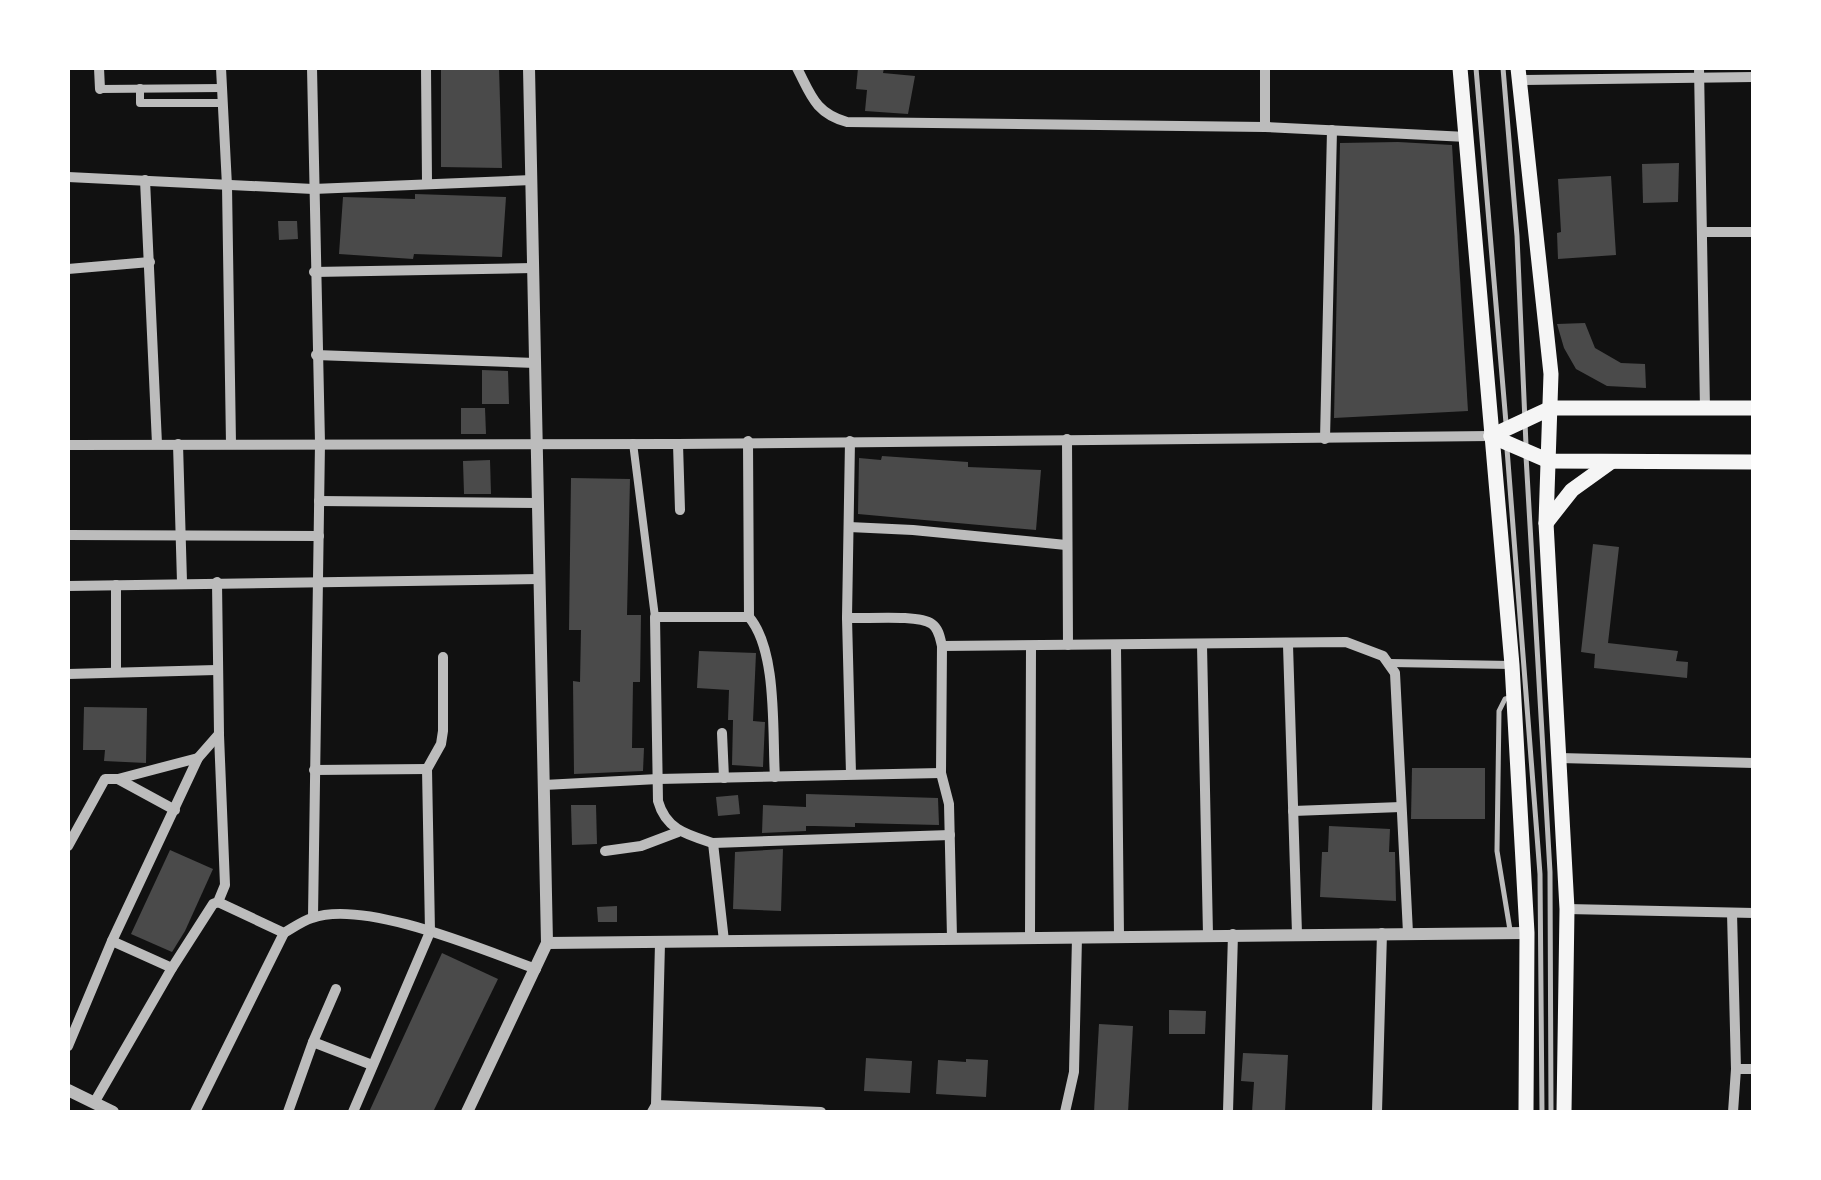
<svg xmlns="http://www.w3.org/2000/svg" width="1821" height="1180" font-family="Rubik,sans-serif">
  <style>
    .building { fill: #4a4a4a }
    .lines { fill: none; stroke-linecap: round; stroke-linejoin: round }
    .service { stroke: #bcbcbc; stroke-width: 5 }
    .pedestrian { stroke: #bcbcbc; stroke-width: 8 }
    .minor { stroke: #bcbcbc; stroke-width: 10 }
    .tertiary { stroke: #bcbcbc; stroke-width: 12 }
    .secondary { stroke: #f5f5f5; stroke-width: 15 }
  </style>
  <rect width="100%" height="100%" fill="#111"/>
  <!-- building -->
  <g class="building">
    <polygon points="441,68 499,68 502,168 441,167"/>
    <polygon points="858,68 884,68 883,73 915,76 908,114 865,111 867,90 856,89"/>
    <polygon points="1398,142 1452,145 1468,411 1334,418 1340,143"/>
    <polygon points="1679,163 1678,202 1643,203 1642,164"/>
    <polygon points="1611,176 1616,255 1558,259 1557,233 1561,232 1558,179"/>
    <polygon points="415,194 506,197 502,257 414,254 413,259 339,254 343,197 415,199"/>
    <polygon points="278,221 297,221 298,239 279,240"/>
    <polygon points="1585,323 1595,348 1621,363 1645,364 1646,388 1607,386 1576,369 1564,348 1557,324"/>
    <polygon points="482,370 508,371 509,404 482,404"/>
    <polygon points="461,408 485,408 486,434 461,434"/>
    <polygon points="882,456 968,462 968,467 1041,470 1036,530 858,514 859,458 881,460"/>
    <polygon points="490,460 491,494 464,494 463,461"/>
    <polygon points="571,478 630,479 627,615 641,615 640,682 633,682 632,748 644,748 643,771 574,774 573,681 580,682 581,630 569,630"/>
    <polygon points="1593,544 1619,547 1608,643 1678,651 1676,661 1688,662 1687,678 1594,668 1595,654 1581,652"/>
    <polygon points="699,651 756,653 753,721 765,722 763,767 732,765 733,720 728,720 729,690 697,688"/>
    <polygon points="84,707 147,708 146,763 104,761 105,750 83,750"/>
    <polygon points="1412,768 1485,768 1485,819 1411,819"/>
    <polygon points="806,794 938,798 939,825 855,823 855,827 814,826 806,826 806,831 762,833 763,805 806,807"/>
    <polygon points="738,795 740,814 718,816 716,797"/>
    <polygon points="571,805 596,805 597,844 572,845"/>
    <polygon points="1329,826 1390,829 1389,852 1395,852 1396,901 1320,897 1322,852 1328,852"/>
    <polygon points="783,849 781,911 733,909 735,852"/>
    <polygon points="170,850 213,869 185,931 172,952 131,934"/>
    <polygon points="617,906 617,922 598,922 597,907"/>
    <polygon points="442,953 498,979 433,1112 369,1112"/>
    <polygon points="1169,1010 1206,1011 1205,1034 1169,1034"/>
    <polygon points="1099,1024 1133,1026 1128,1112 1094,1112"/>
    <polygon points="1243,1053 1288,1055 1285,1112 1252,1112 1254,1082 1241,1081"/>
    <polygon points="866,1058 912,1061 910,1093 864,1091"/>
    <polygon points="966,1059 988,1060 986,1097 936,1094 938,1060 966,1062"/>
  </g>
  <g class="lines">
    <!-- service -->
    <g class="service">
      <polyline points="1476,68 1506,423"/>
      <polyline points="1503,68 1517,236 1526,445"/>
      <polyline points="1507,449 1540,874 1542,1112"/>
      <polyline points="1526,456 1550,872 1551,1112"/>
      <polyline points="1510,930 1497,851 1499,711 1505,699 1510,698"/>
    </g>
    <!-- pedestrian -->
    <g class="pedestrian">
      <polyline points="140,88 140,103 222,103"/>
      <polyline points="100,89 222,88"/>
      <polyline points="633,443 655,617"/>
      <polyline points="1390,663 1512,665"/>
    </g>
    <!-- minor -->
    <g class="minor">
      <polyline points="99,68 100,89"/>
      <polyline points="221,68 227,186 231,444"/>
      <polyline points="312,68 320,443 313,917"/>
      <polyline points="426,68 427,182"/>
      <path d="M797 68C811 95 815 113 847 122L1265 127 1467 137"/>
      <polyline points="1265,68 1265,127"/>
      <polyline points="1699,68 1705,409"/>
      <polyline points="1519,80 1754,77"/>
      <polyline points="68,177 313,189 532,180"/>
      <polyline points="145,180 157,444"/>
      <polyline points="1703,232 1754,232"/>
      <polyline points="68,269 150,262"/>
      <polyline points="314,272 533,268"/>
      <polyline points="316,355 535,363"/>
      <polyline points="1067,439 1068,645"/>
      <polyline points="1325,439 1332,130"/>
      <path d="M748 441 749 617C778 651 772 733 775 777"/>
      <polyline points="850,441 847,618 851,774"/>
      <polyline points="178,444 182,582"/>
      <polyline points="678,444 680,510"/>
      <polyline points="68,445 678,444 1491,436"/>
      <polyline points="319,501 538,503"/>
      <polyline points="849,527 913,530 1066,545"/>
      <polyline points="68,535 319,536"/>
      <polyline points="116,585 116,672"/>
      <polyline points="68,586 539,579"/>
      <path d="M749 617H655L658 801C666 830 688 835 713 843L950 835"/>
      <path d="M847 618C866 619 918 614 932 624 939 629 940 638 942 646L941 773 949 804 952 938"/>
      <polyline points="1202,645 1208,935"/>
      <polyline points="1288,645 1297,934"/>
      <polyline points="942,646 1346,642 1383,656 1395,673 1408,933"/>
      <polyline points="1116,647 1119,936"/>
      <polyline points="68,674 216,670"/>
      <polyline points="722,733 724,778"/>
      <polyline points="1560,758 1754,763"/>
      <polyline points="314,770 427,769"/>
      <polyline points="118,779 198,758"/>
      <polyline points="544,785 658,779 941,773"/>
      <polyline points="1293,811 1401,807"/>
      <polyline points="713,843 724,941"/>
      <polyline points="68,846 105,779 118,779 175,810"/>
      <polyline points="605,851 641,846 678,832"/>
      <path d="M218 902 284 933C293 928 302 921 312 918 365 899 483 950 536 969"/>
      <polyline points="1567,909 1754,913"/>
      <polyline points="1732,913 1736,1069 1733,1112"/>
      <polyline points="1030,937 1031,646"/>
      <polyline points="112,941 172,968"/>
      <polyline points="313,1042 372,1065"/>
      <polyline points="68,1046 112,941 198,758 219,734 217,582"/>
      <polyline points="1736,1069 1754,1069"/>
      <polyline points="94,1103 172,968 213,904 218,902 225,885 219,735"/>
      <polyline points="656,1105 821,1112"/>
      <polyline points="195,1112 284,933"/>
      <polyline points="288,1112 313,1042 336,989"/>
      <polyline points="353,1112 430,932 427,769 441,744 443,731 443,657"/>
      <polyline points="652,1112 656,1105 660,943"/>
      <polyline points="1065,1112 1074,1072 1077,937"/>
      <polyline points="1228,1112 1233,934"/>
      <polyline points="1377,1112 1382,933"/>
    </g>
    <!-- tertiary -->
    <g class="tertiary">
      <polyline points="547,943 1527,933"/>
      <polyline points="68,1090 113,1112"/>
      <polyline points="467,1112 547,943 529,68"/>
    </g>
    <!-- secondary -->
    <g class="secondary">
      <polyline points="1460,68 1512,665 1527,933 1526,1112"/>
      <polyline points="1518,68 1551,374 1546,523 1567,909 1564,1112"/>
      <polyline points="1491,436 1551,408 1754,408"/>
      <polyline points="1491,436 1549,461 1754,462"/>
      <polyline points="1546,523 1572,490 1611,462"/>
    </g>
  </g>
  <!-- border -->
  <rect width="1821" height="1180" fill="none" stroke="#ffffff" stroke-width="140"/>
</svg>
